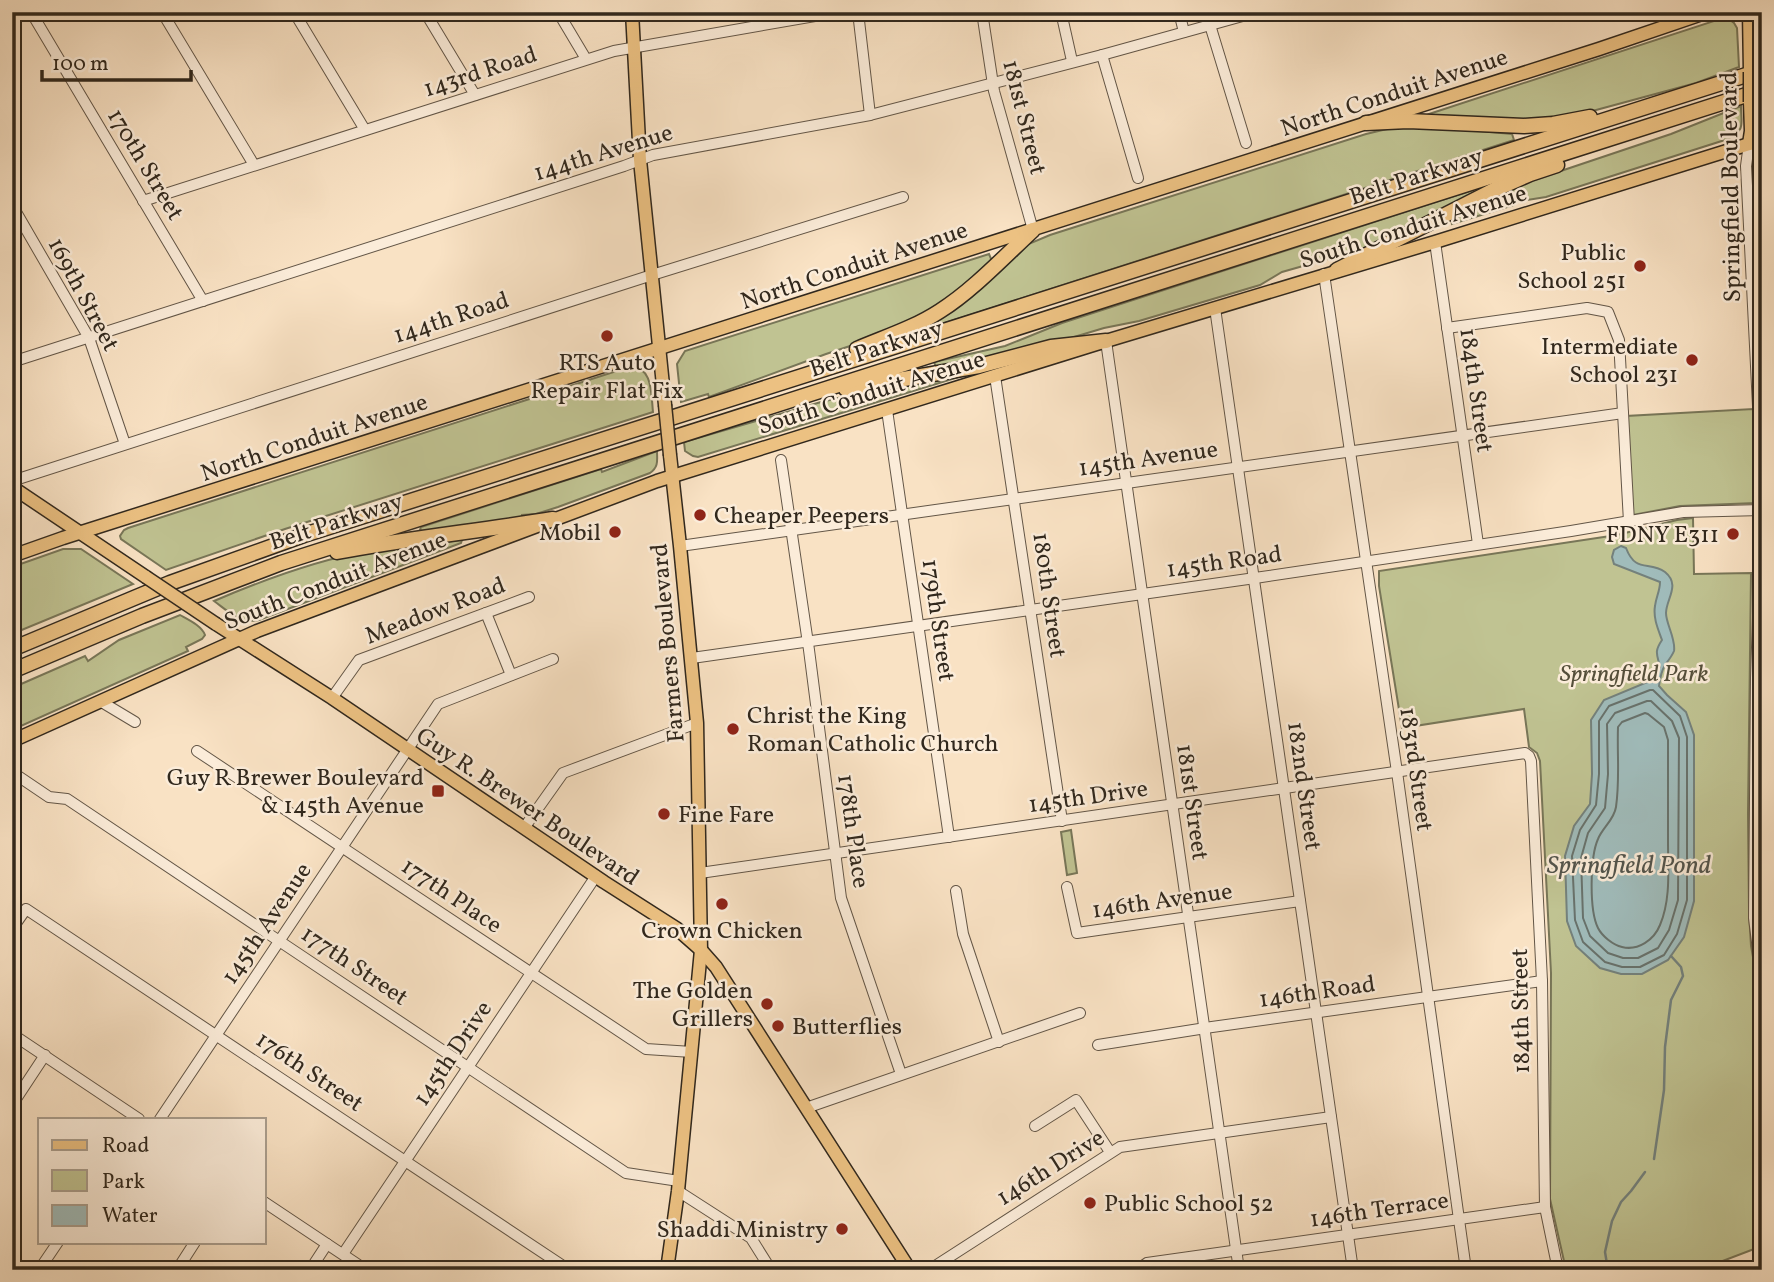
<svg xmlns="http://www.w3.org/2000/svg" width="1774" height="1282" font-family="Vollkorn,serif">
  <style>
    .green { fill: #c0c392; stroke: #787658; stroke-width: 2 }
    .water { fill: #a0bcbb; stroke: #74817c; stroke-width: 2 }
    .lines { fill: none; stroke-linecap: round; stroke-linejoin: round }
    .shore { stroke: #68726c; stroke-width: 2 }
    .stream { stroke: #74817c; stroke-width: 2.5 }
    .minor-casing { stroke: #635647; stroke-width: 12 }
    .major-casing { stroke: #31281d; stroke-width: 15 }
    .highway-casing { stroke: #31281d; stroke-width: 17 }
    .minor { stroke: #fbecd9; stroke-width: 10 }
    .major { stroke: #ecc182; stroke-width: 12 }
    .highway { stroke: #ecc182; stroke-width: 14 }
    .major-bridge-casing { stroke: #31281d; stroke-width: 15; stroke-linecap: butt }
    .major-bridge { stroke: #ecc182; stroke-width: 12 }
    .poi-dot { fill: #8f2418; stroke: #fbecd9; stroke-width: 2.5 }
    .labels { text-anchor: middle; stroke-width: 5; stroke-linejoin: round; paint-order: stroke }
    .street-label { font-size: 24px; fill: #31281d; stroke: #fbecd9 }
    .poi-label { font-size: 24px; fill: #31281d; stroke: #fbecd9; text-anchor: end }
    .park-label { font-size: 24px; font-style: italic; fill: #554f3a; stroke: #fbecd9 }
    .water-label { font-size: 26px; font-style: italic; fill: #52544c; stroke: #fbecd9 }
  </style>
  <rect width="100%" height="100%" fill="#f9e2c4"/>
  <filter id="stains"><feTurbulence type="fractalNoise" baseFrequency=".00286" numOctaves="4"/><feColorMatrix values="0 0 0 0 .2 0 0 0 0 .09 0 0 0 0 .02 0 0 0 .5 -.17"/></filter>
  <radialGradient id="worn" r=".72"><stop offset=".6" stop-color="#630" stop-opacity="0"/><stop offset="1" stop-color="#630" stop-opacity=".3"/></radialGradient>
  <!-- green -->
  <g class="green">
    <polygon points="1726,17 1734,23 1737,28 1739,67 1696,83 1585,113 1547,121 1431,116 1429,114"/>
    <path d="M1741 106C1741 125 1746 129 1728 139L1546 197 1514 202V205L1452 224 1451 219 1528 182 1671 134Z"/>
    <polygon points="1413,125 1512,134 1514,140 926,329 924,325 1026,245 1050,235 1366,134 1387,129"/>
    <polygon points="1473,190 1476,194 1426,222 1363,249 1282,272 1260,285 1139,321 1104,328 1034,349 1013,350 1011,355 936,367 934,362 1005,346 1062,323"/>
    <polygon points="989,254 992,261 949,300 880,336 826,354 709,397 708,394 681,402 677,364 685,351"/>
    <path d="M629 367C653 365 651 394 653 412L285 529 166 570 121 539 120 536 124 530 128 528Z"/>
    <polygon points="961,375 962,376 698,457 693,456 685,451 684,442 821,402 881,388"/>
    <polygon points="1753,409 1756,503 1680,506 1633,515 1626,416"/>
    <path d="M657 451C657 460 659 467 650 473L558 507 536 514 522 515V520L425 532 420 530 421 527 601 469 602 472Z"/>
    <polygon points="1693,518 1694,574 1751,573 1748,814 1749,912 1751,946 1762,1007 1762,1246 1699,1270 1566,1270 1550,1199 1551,973 1540,761 1537,753 1529,747 1524,709 1402,728 1379,586 1379,571 1617,535 1677,520"/>
    <path d="M462 540 461 543 259 620C240 624 229 612 214 601 263 580 316 560 369 551 400 546 431 544 462 540Z"/>
    <polygon points="63,549 81,549 133,584 12,634 12,567"/>
    <path d="M180 615C189 620 202 626 205 635L202 639 186 647 188 651 12 730V688L85 656 88 661 119 640Z"/>
    <polygon points="1071,830 1077,873 1067,875 1061,832"/>
  </g>
  <!-- water -->
  <path class="water" d="M1621 546 1626 548C1636 574 1649 560 1665 572 1681 585 1666 599 1666 613 1666 624 1676 639 1674 651 1672 656 1668 661 1665 665 1661 672 1660 678 1659 686L1667 695 1686 712 1694 735V901L1684 937 1668 960 1642 974H1621L1600 968 1576 946 1567 921 1565 856 1574 826 1590 804 1592 774 1591 720 1604 700 1650 681 1660 667C1657 654 1654 652 1662 640 1658 629 1653 618 1655 606 1656 597 1660 591 1660 582L1614 564 1612 557 1614 550Z"/>
  <g class="lines">
    <!-- shore -->
    <g class="shore">
      <polygon points="1650,690 1653,690 1680,716 1687,737 1687,900 1677,934 1664,955 1640,967 1622,967 1605,962 1583,942 1575,920 1572,856 1580,830 1596,805 1599,774 1599,721 1609,706"/>
      <polygon points="1647,701 1651,701 1672,721 1679,738 1678,900 1669,930 1658,948 1638,958 1623,958 1608,953 1590,936 1583,918 1581,858 1588,833 1605,808 1608,774 1607,724 1615,713"/>
      <path d="M1645 713 1648 714 1664 727 1668 740C1668 774 1668 807 1668 841 1668 869 1671 899 1660 925 1654 940 1638 951 1622 947 1613 945 1602 936 1598 928 1589 910 1590 857 1598 839 1603 827 1614 820 1616 807 1620 780 1617 754 1618 727L1622 722Z"/>
    </g>
    <!-- stream -->
    <g class="stream">
      <polyline points="1654,1159 1664,1090 1665,1047 1671,1000 1683,976 1681,967 1671,956"/>
      <polyline points="1608,1270 1605,1252 1612,1221 1621,1202 1631,1191 1645,1172"/>
    </g>
    <!-- minor casing -->
    <g class="minor-casing">
      <g id="minor">
        <polyline points="31,12 203,301"/>
        <polyline points="162,12 254,165"/>
        <polyline points="294,12 365,130"/>
        <polyline points="425,12 475,95"/>
        <polyline points="558,12 586,59"/>
        <polyline points="858,12 870,115"/>
        <polyline points="982,12 994,91 1033,230"/>
        <polyline points="1061,12 1072,61"/>
        <polyline points="1179,12 1184,32"/>
        <polyline points="12,19 24,12"/>
        <polyline points="1210,25 1246,143"/>
        <polyline points="1102,55 1138,178"/>
        <polyline points="1749,144 1746,166 1762,486"/>
        <polyline points="143,201 614,51 838,12"/>
        <polyline points="12,205 89,338 125,444"/>
        <polyline points="1435,242 1478,544"/>
        <polyline points="1324,274 1397,772 1466,1270"/>
        <polyline points="1215,308 1353,1270"/>
        <polyline points="1447,328 1587,308 1608,312 1619,340 1629,522"/>
        <polyline points="1106,341 1239,1270"/>
        <polyline points="12,362 624,166 653,155 870,115 1102,55 1257,12"/>
        <polyline points="995,376 1062,821"/>
        <polyline points="887,410 949,837"/>
        <polyline points="781,460 809,650 841,898 901,1074"/>
        <polyline points="12,481 652,275 903,197"/>
        <polyline points="1762,496 1756,678 1754,918 1762,982"/>
        <polyline points="680,546 1623,413"/>
        <polyline points="486,613 511,675"/>
        <polyline points="692,658 1255,578 1571,531 1683,512 1762,510"/>
        <polyline points="332,698 359,660 529,597"/>
        <polyline points="100,701 135,722"/>
        <polyline points="197,751 646,1049 692,1052"/>
        <polyline points="12,772 49,797 67,799 626,1173 679,1181"/>
        <polyline points="524,828 563,773 697,723"/>
        <polyline points="700,873 1525,753 1529,756 1531,761 1542,981 1545,1207 1558,1270"/>
        <polyline points="1067,887 1077,933 1300,901"/>
        <polyline points="956,891 963,934 999,1042"/>
        <polyline points="12,929 26,909 569,1270"/>
        <polyline points="12,1034 139,1119"/>
        <polyline points="1098,1045 1212,1027 1542,981"/>
        <polyline points="12,1105 45,1055"/>
        <polyline points="806,1108 1080,1013"/>
        <polyline points="160,1119 438,704 553,659"/>
        <polyline points="1035,1126 1076,1100 1110,1152"/>
        <polyline points="678,1191 751,1238 771,1270"/>
        <polyline points="264,1202 366,1270"/>
        <polyline points="343,1254 596,876"/>
        <polyline points="39,1270 58,1242"/>
        <polyline points="177,1270 195,1242"/>
        <polyline points="310,1270 327,1244"/>
        <polyline points="929,1270 1120,1147 1331,1117"/>
        <polyline points="1137,1270 1147,1263 1545,1207"/>
        <polyline points="1754,1270 1762,1267"/>
      </g>
    </g>
    <!-- major casing -->
    <g class="major-casing">
      <g id="major">
        <polyline points="632,12 640,160 665,405"/>
        <polyline points="1749,12 1750,72"/>
        <polyline points="1749,144 1751,131 1750,102"/>
        <polyline points="12,487 146,577"/>
        <polyline points="12,556 63,538 1599,49 1708,12"/>
        <polyline points="216,624 332,698 604,882 676,928 701,950 716,967 910,1270"/>
        <polyline points="12,741 257,631 657,481 1106,341 1435,242 1762,140"/>
        <polyline points="667,1270 678,1191 701,950 697,723 680,546 670,455"/>
      </g>
    </g>
    <!-- highway casing -->
    <g class="highway-casing">
      <g id="highway">
        <polyline points="1366,123 1408,121 1524,126 1553,124 1590,117"/>
        <polyline points="1337,270 1496,189 1530,174 1557,165"/>
        <path d="M857 349C885 337 914 328 940 311 972 291 1005 256 1033 230"/>
        <polyline points="846,389 979,366 1051,347 1106,341"/>
        <path d="M337 552C409 538 481 531 553 519"/>
        <polyline points="12,649 170,583 304,535 1762,70"/>
        <polyline points="12,671 142,616 281,563 1762,90"/>
      </g>
    </g>
    <!-- minor -->
    <use href="#minor" class="minor"/>
    <!-- major -->
    <use href="#major" class="major"/>
    <!-- highway -->
    <use href="#highway" class="highway"/>
    <!-- major-bridge casing -->
    <g class="major-bridge-casing">
      <g id="major-bridge">
        <polyline points="1750,72 1750,102"/>
        <polyline points="665,405 670,455"/>
        <polyline points="146,577 216,624"/>
      </g>
    </g>
    <!-- major-bridge -->
    <use href="#major-bridge" class="major-bridge"/>
  </g>
  <!-- markers -->
  <g class="poi-dot">
    <circle cx="1640" cy="266" r="7"/>
    <circle cx="607" cy="336" r="7"/>
    <circle cx="1692" cy="360" r="7"/>
    <circle cx="700" cy="515" r="7"/>
    <circle cx="615" cy="532" r="7"/>
    <circle cx="1733" cy="534" r="7"/>
    <circle cx="733" cy="729" r="7"/>
    <rect x="431" y="784" width="14" height="14" rx="3.5"/>
    <circle cx="664" cy="814" r="7"/>
    <circle cx="722" cy="904" r="7"/>
    <circle cx="767" cy="1004" r="7"/>
    <circle cx="778" cy="1026" r="7"/>
    <circle cx="1090" cy="1203" r="7"/>
    <circle cx="842" cy="1229" r="7"/>
  </g>
  <g class="labels">
    <!-- street labels -->
    <g class="street-label">
      <text transform="translate(480 71) rotate(-18)" y="8">143rd Road</text>
      <text transform="translate(1394 92) rotate(-18)" y="8">North Conduit Avenue</text>
      <text transform="translate(1025 117) rotate(76)" y="8">181st Street</text>
      <text transform="translate(603 152) rotate(-17)" y="8">144th Avenue</text>
      <text transform="translate(146 164) rotate(59)" y="8">170th Street</text>
      <text transform="translate(1416 176) rotate(-18)" y="8">Belt Parkway</text>
      <text transform="translate(1730 187) rotate(-91)" y="8">Springfield Boulevard</text>
      <text transform="translate(1413 226) rotate(-17)" y="8">South Conduit Avenue</text>
      <text transform="translate(854 265) rotate(-18)" y="8">North Conduit Avenue</text>
      <text transform="translate(84 294) rotate(62)" y="8">169th Street</text>
      <text transform="translate(451 317) rotate(-18)" y="8">144th Road</text>
      <text transform="translate(876 348) rotate(-18)" y="8">Belt Parkway</text>
      <text transform="translate(1477 390) rotate(82)" y="8">184th Street</text>
      <text transform="translate(871 392) rotate(-17)" y="8">South Conduit Avenue</text>
      <text transform="translate(314 437) rotate(-18)" y="8">North Conduit Avenue</text>
      <text transform="translate(1148 458) rotate(-8)" y="8">145th Avenue</text>
      <text transform="translate(336 521) rotate(-18)" y="8">Belt Parkway</text>
      <text transform="translate(1224 561) rotate(-8)" y="8">145th Road</text>
      <text transform="translate(335 580) rotate(-21)" y="8">South Conduit Avenue</text>
      <text transform="translate(1050 595) rotate(82)" y="8">180th Street</text>
      <text transform="translate(435 610) rotate(-21)" y="8">Meadow Road</text>
      <text transform="translate(939 620) rotate(82)" y="8">179th Street</text>
      <text transform="translate(667 643) rotate(-95)" y="8">Farmers Boulevard</text>
      <text transform="translate(1417 769) rotate(82)" y="8">183rd Street</text>
      <text transform="translate(1305 786) rotate(82)" y="8">182nd Street</text>
      <text transform="translate(1088 796) rotate(-8)" y="8">145th Drive</text>
      <text transform="translate(1193 802) rotate(82)" y="8">181st Street</text>
      <text transform="translate(528 806) rotate(34)" y="8">Guy R. Brewer Boulevard</text>
      <text transform="translate(854 831) rotate(82)" y="8">178th Place</text>
      <text transform="translate(452 895) rotate(34)" y="8">177th Place</text>
      <text transform="translate(1162 900) rotate(-8)" y="8">146th Avenue</text>
      <text transform="translate(266 923) rotate(-56)" y="8">145th Avenue</text>
      <text transform="translate(355 965) rotate(34)" y="8">177th Street</text>
      <text transform="translate(1317 991) rotate(-8)" y="8">146th Road</text>
      <text transform="translate(1520 1011) rotate(-91)" y="8">184th Street</text>
      <text transform="translate(452 1053) rotate(-56)" y="8">145th Drive</text>
      <text transform="translate(310 1071) rotate(34)" y="8">176th Street</text>
      <text transform="translate(1050 1167) rotate(-32)" y="8">146th Drive</text>
      <text transform="translate(1379 1209) rotate(-8)" y="8">146th Terrace</text>
    </g>
    <!-- poi labels -->
    <g class="poi-label">
      <text x="1626" y="260">Public<tspan x="1626" dy="28">School 251</tspan></text>
      <text x="1678" y="354">Intermediate<tspan x="1678" dy="28">School 231</tspan></text>
      <text x="607" y="370" text-anchor="middle">RTS Auto<tspan x="607" dy="28">Repair Flat Fix</tspan></text>
      <text x="714" y="523" text-anchor="start">Cheaper Peepers</text>
      <text x="601" y="540">Mobil</text>
      <text x="1719" y="542">FDNY E311</text>
      <text x="747" y="723" text-anchor="start">Christ the King<tspan x="747" dy="28">Roman Catholic Church</tspan></text>
      <text x="424" y="785">Guy R Brewer Boulevard<tspan x="424" dy="28">&amp; 145th Avenue</tspan></text>
      <text x="678" y="822" text-anchor="start">Fine Fare</text>
      <text x="722" y="938" text-anchor="middle">Crown Chicken</text>
      <text x="753" y="998">The Golden<tspan x="753" dy="28">Grillers</tspan></text>
      <text x="792" y="1034" text-anchor="start">Butterflies</text>
      <text x="1104" y="1211" text-anchor="start">Public School 52</text>
      <text x="828" y="1237">Shaddi Ministry</text>
    </g>
    <!-- park labels -->
    <g class="park-label">
      <text x="1634" y="681">Springfield Park</text>
    </g>
    <!-- water labels -->
    <g class="water-label">
      <text x="1629" y="873">Springfield Pond</text>
    </g>
  </g>
  <!-- margin -->
  <rect width="1774" height="1282" fill="none" stroke="#f9e2c4" stroke-width="42"/>
  <rect x="14" y="14" width="1746" height="1254" fill="none" stroke="#31281d" stroke-width="3.5"/>
  <rect x="21" y="21" width="1732" height="1240" fill="none" stroke="#31281d" stroke-width="2"/>
  <!-- legend -->
  <rect x="38" y="1118" width="228" height="126" fill="#fbecd9" stroke="#aa9e8e" stroke-width="2"/>
  <rect x="52" y="1140" width="35" height="10" fill="#ecc182" stroke="#aa9e8e" stroke-width="2"/>
  <text x="102" y="1152" font-size="21" fill="#31281d">Road</text>
  <rect x="52" y="1170" width="35" height="21" fill="#c0c392" stroke="#aa9e8e" stroke-width="2"/>
  <text x="102" y="1188" font-size="21" fill="#31281d">Park</text>
  <rect x="52" y="1205" width="35" height="21" fill="#a0bcbb" stroke="#aa9e8e" stroke-width="2"/>
  <text x="102" y="1222" font-size="21" fill="#31281d">Water</text>
  <!-- scale -->
  <path d="M42 70v10h149v-10" fill="none" stroke="#31281d" stroke-width="3.5"/>
  <text x="52" y="70" font-size="21" fill="#31281d" stroke="#fbecd9" stroke-width="5" paint-order="stroke">100 m</text>
  <rect width="100%" height="100%" filter="url(#stains)"/>
  <rect width="100%" height="100%" fill="url(#worn)"/>
</svg>
